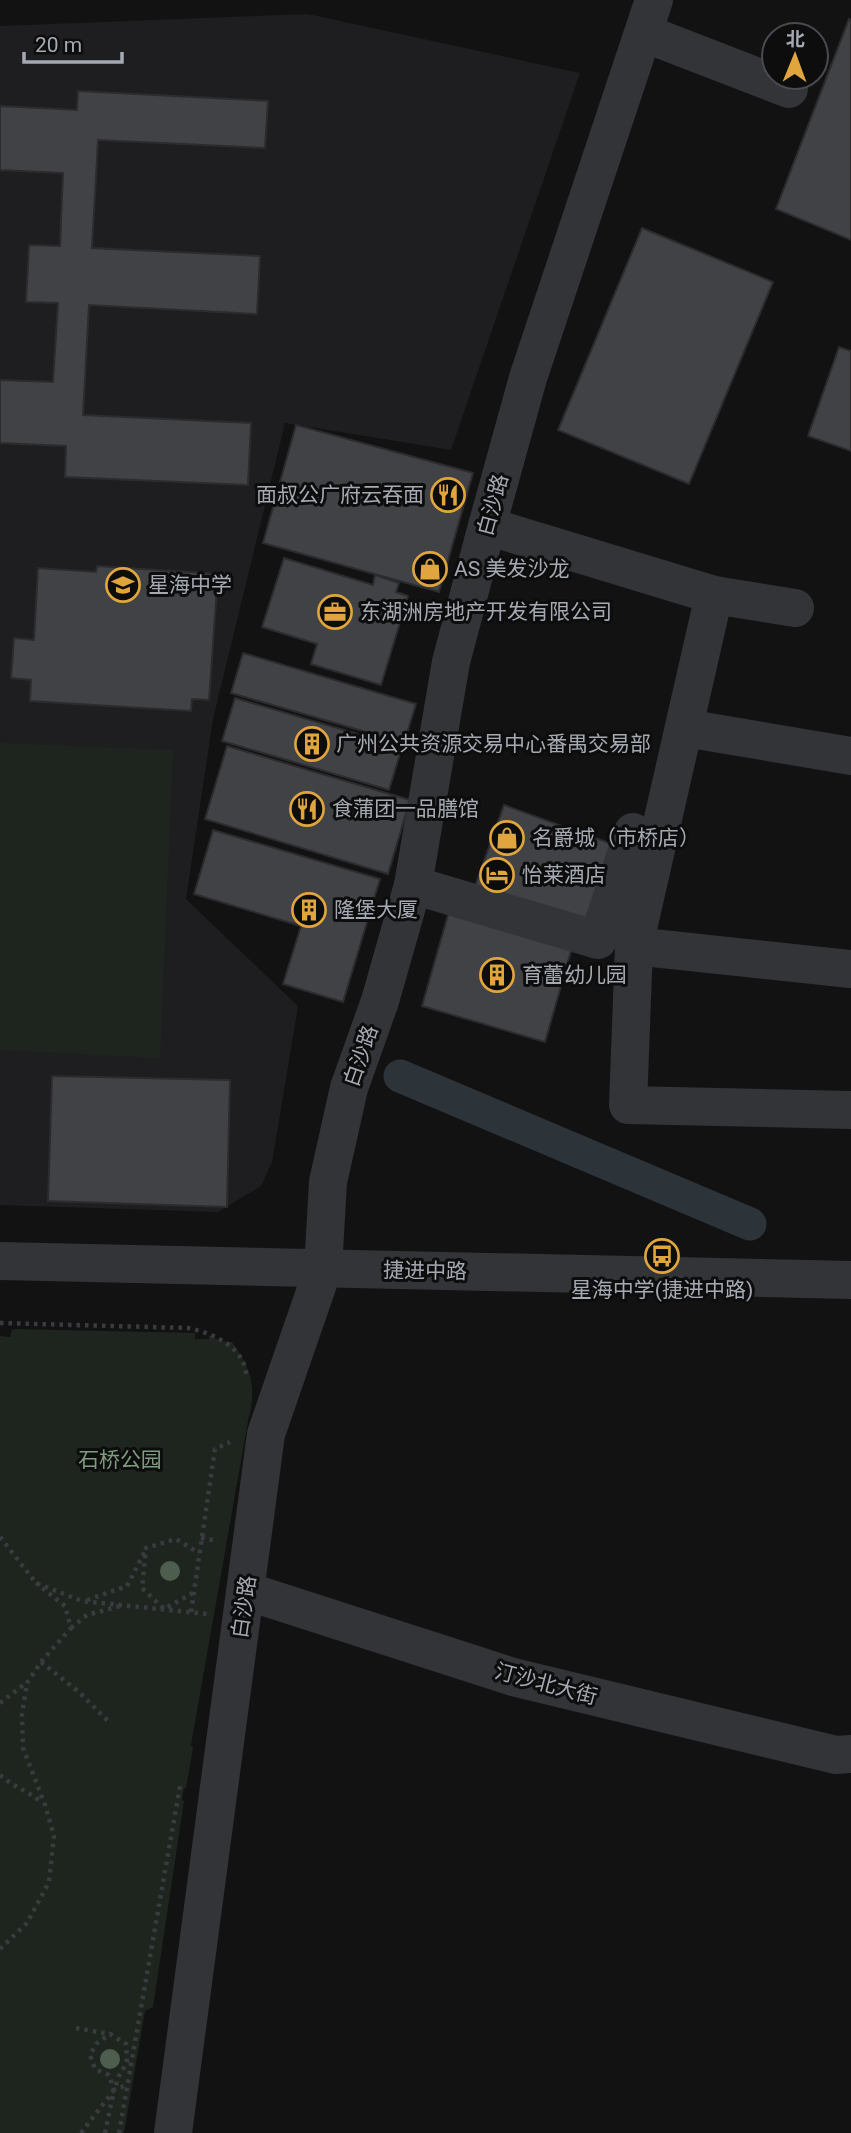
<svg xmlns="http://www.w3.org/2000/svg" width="851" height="2133" font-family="Roboto,'Noto Sans SC',sans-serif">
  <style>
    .built { fill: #1e1e20 }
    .green { fill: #1e251f }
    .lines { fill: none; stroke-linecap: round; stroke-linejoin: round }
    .canal { stroke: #2c343a; stroke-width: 33 }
    .building { fill: #414246; stroke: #2c2c2f; stroke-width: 2 }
    .path { stroke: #393b3f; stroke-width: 4.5; stroke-dasharray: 3.5 5; stroke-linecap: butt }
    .minor { stroke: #333438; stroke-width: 38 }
    .tree { fill: #4d5e4e }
    .labels { text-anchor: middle; stroke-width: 6; stroke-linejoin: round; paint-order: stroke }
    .poi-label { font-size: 21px; fill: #a4a9b2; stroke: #0d0d0e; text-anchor: start }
    .street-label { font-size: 21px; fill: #a4a9b2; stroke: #0d0d0e }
    .park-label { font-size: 21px; fill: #7d9c7e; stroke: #0d0d0e }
  </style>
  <rect width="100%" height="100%" fill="#121213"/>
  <!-- built -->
  <polygon class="built" points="308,14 580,73 451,450 285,423 213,719 186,899 298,1006 272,1162 261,1186 218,1212 0,1205 0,26"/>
  <!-- green -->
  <g class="green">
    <polygon points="0,743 173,750 160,1058 0,1050"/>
    <path d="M15 1329 195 1333V1339H209V1335L220 1341 232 1342C252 1370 257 1387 248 1421L191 1745 193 1748 186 1788H184L182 1800 184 1801 153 2007 145 2011 124 2133H0V1336L10 1337 12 1330Z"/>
  </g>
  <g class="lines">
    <!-- canal -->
    <polyline class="canal" points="400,1076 750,1224"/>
  </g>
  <!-- building -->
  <g class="building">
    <polygon points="849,19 851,20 851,240 776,209"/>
    <polygon points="78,91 268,101 265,148 98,140 92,248 260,256 257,314 89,305 83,415 251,423 248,485 65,477 66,446 0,443 0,380 53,382 58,303 26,302 29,245 60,246 63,173 0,170 0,106 77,110"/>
    <polygon points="642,228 773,282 689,484 558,430"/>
    <polygon points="839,347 851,351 851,451 808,436"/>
    <polygon points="296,425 473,473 439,592 263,543"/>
    <polygon points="284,558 373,585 375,575 399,583 396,592 408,596 381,685 311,664 317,644 262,627"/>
    <polygon points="97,566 218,574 209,700 192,699 191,711 30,701 31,680 11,678 14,638 34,640 38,568 96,572"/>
    <polygon points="243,653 416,704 404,743 231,693"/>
    <polygon points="235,698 402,747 389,790 222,741"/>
    <polygon points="227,746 410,800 388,874 205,819"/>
    <polygon points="504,805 612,844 582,930 473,892"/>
    <polygon points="213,830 380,879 343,1002 283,984 301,926 194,894"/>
    <polygon points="450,908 573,944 545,1042 422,1006"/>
    <polygon points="52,1076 230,1080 227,1207 48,1201"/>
  </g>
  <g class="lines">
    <!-- path -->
    <g class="path">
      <path d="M0 1323 188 1328C208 1332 232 1342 242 1360 245 1365 246 1372 247 1377"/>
      <polyline points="0,1537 36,1583 82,1601 207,1614"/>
      <polyline points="201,1538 218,1541"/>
      <polyline points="193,1593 164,1609 142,1588 146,1548 176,1539 199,1553"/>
      <polyline points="87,1600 127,1586 145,1551"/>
      <polyline points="191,1612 215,1449 230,1442"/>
      <polyline points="71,1628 87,1615 120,1606"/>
      <polyline points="41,1662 79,1692 109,1722"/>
      <polyline points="0,1703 26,1683"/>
      <path d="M0 1775C13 1787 29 1791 42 1803"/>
      <polyline points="0,1949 27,1923 49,1882 54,1836 45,1805 23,1748 22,1714 27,1683 41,1662 71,1628 65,1606 36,1583"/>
      <polyline points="76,2028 109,2034"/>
      <polyline points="81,2133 114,2090 119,2076 127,2062 126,2044 110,2034 96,2044 90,2055 95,2069 109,2075 114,2090"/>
      <polyline points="105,2133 114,2090 127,2085"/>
      <polyline points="119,2133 180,1786"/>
    </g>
    <!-- minor -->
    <g class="minor">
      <polyline points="644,33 789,89"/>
      <polyline points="487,526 714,595 634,946 851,969"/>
      <polyline points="714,595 795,608"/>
      <polyline points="685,728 851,756"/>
      <polyline points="413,885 598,940 633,832"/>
      <polyline points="634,946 628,1105 851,1110"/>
      <polyline points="0,1261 851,1280"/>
      <polyline points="246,1591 513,1677 836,1755 851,1754"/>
      <polyline points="173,2133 266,1434 323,1269 328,1182 349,1088 380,1001 413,885 451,662 487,526 528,378 654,0"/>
    </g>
  </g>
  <!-- trees -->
  <g class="tree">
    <circle cx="170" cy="1571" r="10"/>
    <circle cx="110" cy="2059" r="10"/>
  </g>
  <!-- icons -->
  <defs>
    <g id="restaurant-ring" transform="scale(1.75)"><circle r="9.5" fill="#0d0d0e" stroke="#e0a63d" stroke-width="1.5"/><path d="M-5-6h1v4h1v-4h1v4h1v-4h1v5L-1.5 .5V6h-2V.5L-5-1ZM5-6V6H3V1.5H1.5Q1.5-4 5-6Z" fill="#e0a63d"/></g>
    <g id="shop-ring" transform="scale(1.75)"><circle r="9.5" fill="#0d0d0e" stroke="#e0a63d" stroke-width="1.5"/><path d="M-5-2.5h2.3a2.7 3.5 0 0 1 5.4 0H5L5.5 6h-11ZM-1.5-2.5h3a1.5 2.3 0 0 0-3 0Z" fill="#e0a63d"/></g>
    <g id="school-ring" transform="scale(1.75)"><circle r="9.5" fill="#0d0d0e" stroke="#e0a63d" stroke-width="1.5"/><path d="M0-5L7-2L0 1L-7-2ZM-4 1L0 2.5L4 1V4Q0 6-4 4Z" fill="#e0a63d"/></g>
    <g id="office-ring" transform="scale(1.75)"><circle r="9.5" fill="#0d0d0e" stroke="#e0a63d" stroke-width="1.5"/><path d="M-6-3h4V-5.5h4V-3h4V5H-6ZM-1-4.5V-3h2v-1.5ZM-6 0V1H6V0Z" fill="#e0a63d"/></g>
    <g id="building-ring" transform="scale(1.75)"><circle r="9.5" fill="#0d0d0e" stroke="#e0a63d" stroke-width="1.5"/><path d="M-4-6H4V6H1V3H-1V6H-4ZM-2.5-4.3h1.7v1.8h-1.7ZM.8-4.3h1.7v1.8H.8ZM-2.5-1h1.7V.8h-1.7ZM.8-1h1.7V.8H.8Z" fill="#e0a63d"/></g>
    <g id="hotel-ring" transform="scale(1.75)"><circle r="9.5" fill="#0d0d0e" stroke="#e0a63d" stroke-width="1.5"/><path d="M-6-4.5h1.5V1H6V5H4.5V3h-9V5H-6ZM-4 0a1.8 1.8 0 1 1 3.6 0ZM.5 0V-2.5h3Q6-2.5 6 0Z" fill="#e0a63d"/></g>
    <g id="bus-ring" transform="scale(1.75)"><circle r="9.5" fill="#0d0d0e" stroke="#e0a63d" stroke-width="1.5"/><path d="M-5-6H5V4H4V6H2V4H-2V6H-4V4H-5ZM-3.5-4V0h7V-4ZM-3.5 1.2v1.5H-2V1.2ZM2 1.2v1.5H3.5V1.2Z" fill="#e0a63d"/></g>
  </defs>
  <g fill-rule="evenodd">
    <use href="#restaurant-ring" x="448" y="495"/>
    <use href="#shop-ring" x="430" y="569"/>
    <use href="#school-ring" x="123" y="585"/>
    <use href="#office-ring" x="335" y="612"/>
    <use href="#building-ring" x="312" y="744"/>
    <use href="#restaurant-ring" x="307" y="809"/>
    <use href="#shop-ring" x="507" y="838"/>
    <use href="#hotel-ring" x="497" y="875"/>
    <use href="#building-ring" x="309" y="910"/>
    <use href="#building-ring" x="497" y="975"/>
    <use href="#bus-ring" x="662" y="1256"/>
  </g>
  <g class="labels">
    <!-- poi labels -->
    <g class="poi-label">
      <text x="424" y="502" text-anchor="end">面叔公广府云吞面</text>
      <text x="454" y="576">AS 美发沙龙</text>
      <text x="148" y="592">星海中学</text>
      <text x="360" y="619">东湖洲房地产开发有限公司</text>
      <text x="336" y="751">广州公共资源交易中心番禺交易部</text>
      <text x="332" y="816">食蒲团一品膳馆</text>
      <text x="532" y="845">名爵城（市桥店）</text>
      <text x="522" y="882">怡莱酒店</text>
      <text x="334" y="917">隆堡大厦</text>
      <text x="522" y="982">育蕾幼儿园</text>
      <text x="662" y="1297" text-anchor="middle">星海中学(捷进中路)</text>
    </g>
    <!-- street labels -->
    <g class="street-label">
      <text transform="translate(493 505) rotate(-75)" y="7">白沙路</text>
      <text transform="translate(361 1056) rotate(-71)" y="7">白沙路</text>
      <text transform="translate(425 1271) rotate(1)" y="7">捷进中路</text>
      <text transform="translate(244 1607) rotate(-82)" y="7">白沙路</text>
      <text transform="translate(546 1684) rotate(15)" y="7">汀沙北大街</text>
    </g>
    <!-- park labels -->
    <g class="park-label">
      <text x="120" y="1467">石桥公园</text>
    </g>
  </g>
  <!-- north arrow -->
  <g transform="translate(795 56) rotate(1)"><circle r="33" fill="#0d0d0e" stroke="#494b50" stroke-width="2"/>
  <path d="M0-5L12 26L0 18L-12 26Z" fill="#e0a63d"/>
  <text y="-10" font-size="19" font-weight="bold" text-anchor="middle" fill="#a4a9b2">北</text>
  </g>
  <!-- scale -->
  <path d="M24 52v10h98v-10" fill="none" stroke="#a4a9b2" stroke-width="3.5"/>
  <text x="35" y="52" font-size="21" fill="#a4a9b2" stroke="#0d0d0e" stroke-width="5" paint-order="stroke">20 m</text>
</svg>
